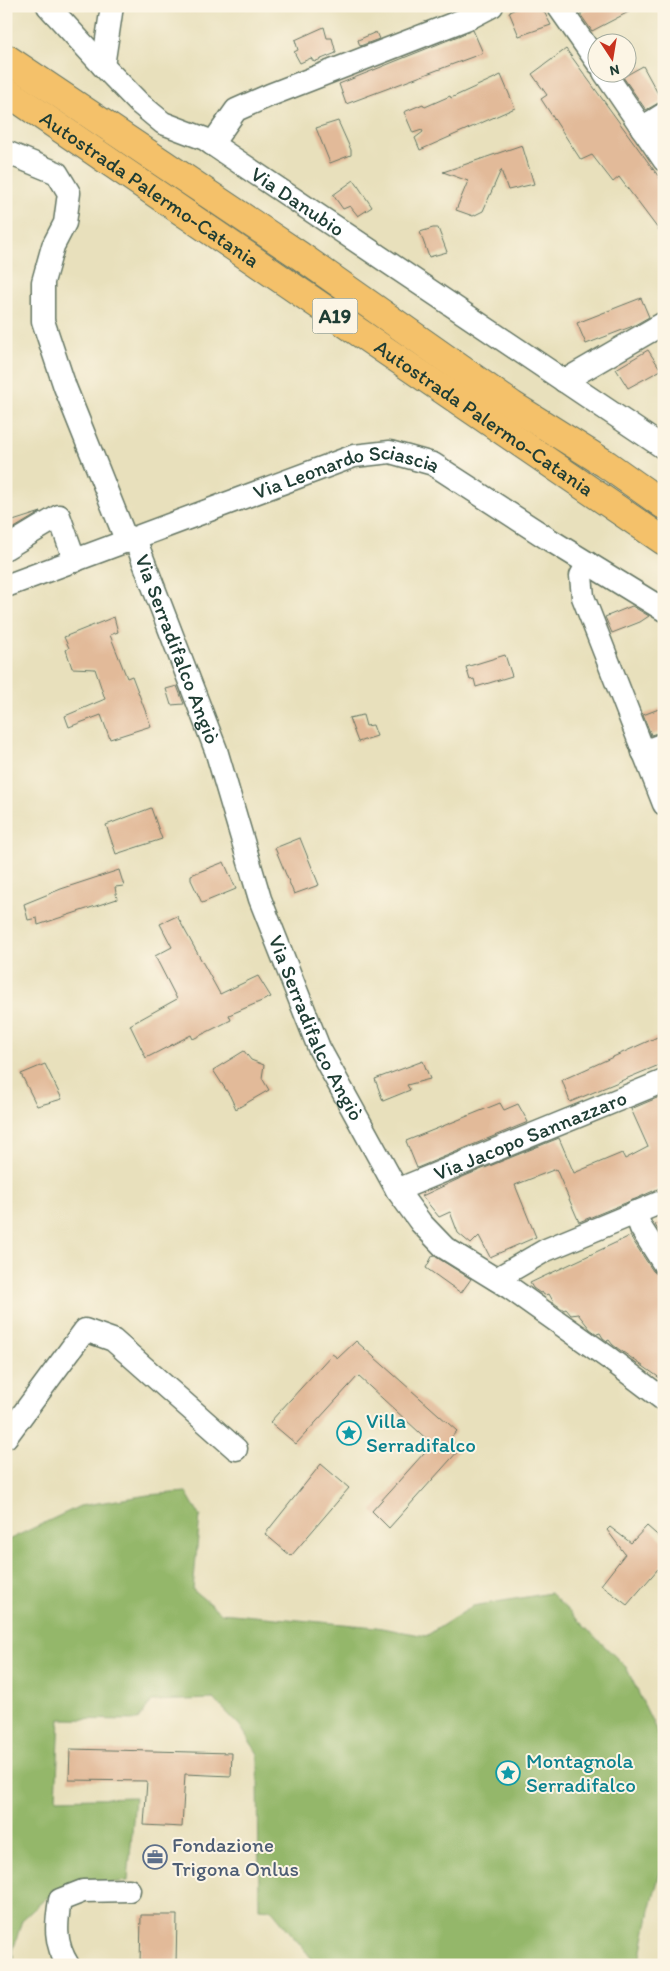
<svg xmlns="http://www.w3.org/2000/svg" width="670" height="1971" font-family="Itim,sans-serif">
  <style>
    .forest { fill: #94b76b; stroke: #5a7a50 }
    .building { fill: #e2ba99 }
    .lines { fill: none; stroke-linecap: round; stroke-linejoin: round }
    .minor-casing { stroke: #657664; stroke-width: 25 }
    .highway-casing { stroke: #657664; stroke-width: 30 }
    .minor { stroke: #fff; stroke-width: 22 }
    .highway { stroke: #f4c16a; stroke-width: 28 }
    .labels { text-anchor: middle; stroke-width: 4; stroke-linejoin: round; paint-order: stroke }
    .shield { fill: #fcf5e5; stroke: #617469; stroke-width: 1 }
    .shield-label { font-size: 20px; font-weight: bold; fill: #1f3d34 }
    .street-label { font-size: 21px; fill: #1f3d34; stroke: #fcf5e5 }
    .culture-label { font-size: 21px; fill: #0d838f; stroke: #fcf5e5; text-anchor: start }
    .service-label { font-size: 21px; fill: #4e5e75; stroke: #fcf5e5; text-anchor: start }
  </style>
  <rect width="100%" height="100%" fill="#fcf5e5"/>
  <filter id="ink" filterUnits="userSpaceOnUse"><feTurbulence type="fractalNoise" baseFrequency=".02" numOctaves="2"/><feDisplacementMap in="SourceGraphic" scale="10" xChannelSelector="R" yChannelSelector="G"/><feConvolveMatrix kernelMatrix="1 2 1 2 8 2 1 2 1" color-interpolation-filters="sRGB"/></filter>
  <filter id="wash" filterUnits="userSpaceOnUse"><feTurbulence type="fractalNoise" baseFrequency=".0096" numOctaves="4" result="noise"/><feDisplacementMap in="SourceGraphic" scale="20" xChannelSelector="R" yChannelSelector="G"/><feGaussianBlur stdDeviation="1.12" result="paint"/><feColorMatrix in="noise" values="0 0 0 0 0 0 0 0 0 0 0 0 0 0 0 0 0 1.4 0 .05"/><feComposite in="paint" operator="in"/></filter>
  <g filter="url(#wash)">
    <rect width="100%" height="100%" fill="#e8e0bc"/>
    <!-- forest -->
    <polygon class="forest" points="186,1492 200,1516 193,1590 221,1613 376,1627 426,1636 473,1606 550,1593 626,1667 662,1742 664,1858 650,1910 639,1965 317,1965 271,1909 259,1908 258,1754 240,1726 214,1699 152,1701 138,1720 60,1719 56,1799 135,1797 128,1881 74,1887 45,1899 22,1920 13,1951 14,1965 6,1965 6,1541 80,1506 148,1495"/>
    <g id="blocks">
      <!-- building -->
      <g class="building">
        <polygon points="522,6 541,6 551,25 519,36 509,12"/>
        <polygon points="593,6 640,6 592,31 580,14"/>
        <polygon points="324,27 327,38 332,38 336,53 314,62 311,58 300,63 294,52 298,50 295,40"/>
        <polygon points="473,30 483,53 346,104 339,84"/>
        <polygon points="376,32 379,39 360,46 358,40"/>
        <polygon points="566,49 664,184 664,237 619,177 613,182 592,155 581,160 541,99 547,95 532,74"/>
        <polygon points="643,66 662,101 646,110 623,77"/>
        <polygon points="501,75 515,108 420,150 415,138 423,132 422,130 413,133 404,112 423,104 425,107 450,96 451,98"/>
        <polygon points="338,121 351,150 351,155 330,163 316,128"/>
        <polygon points="522,145 534,184 508,190 501,170 483,211 473,216 456,210 468,181 443,172"/>
        <polygon points="354,180 372,207 358,216 350,206 343,209 333,195"/>
        <polygon points="433,228 438,228 447,252 429,257 420,232"/>
        <polygon points="641,298 649,317 633,326 586,344 577,323"/>
        <polygon points="648,350 661,370 628,388 616,369"/>
        <polygon points="41,512 6,533 6,526 13,521"/>
        <polygon points="632,606 649,616 640,622 612,633 605,617"/>
        <polygon points="114,617 118,632 110,635 127,678 132,676 151,726 110,739 101,715 69,727 65,716 105,699 95,669 72,668 66,650 69,648 64,637"/>
        <polygon points="505,655 512,676 476,687 474,679 470,680 466,667"/>
        <polygon points="177,686 184,704 171,705 166,689"/>
        <polygon points="664,707 664,731 651,735 643,715"/>
        <polygon points="363,715 366,726 373,725 377,736 358,742 349,718"/>
        <polygon points="151,808 162,839 116,854 106,825"/>
        <polygon points="300,838 319,885 294,894 275,848"/>
        <polygon points="224,862 236,889 202,903 191,880 191,875"/>
        <polygon points="119,870 124,886 115,887 117,899 38,925 37,918 28,920 24,904 61,889"/>
        <polygon points="177,916 220,994 258,976 271,997 229,1015 231,1020 193,1039 191,1035 146,1058 130,1025 177,999 155,956 172,947 160,924"/>
        <polygon points="664,1034 664,1063 570,1102 562,1080"/>
        <polygon points="244,1051 251,1060 264,1065 262,1078 269,1090 236,1109 230,1096 213,1070"/>
        <polygon points="423,1061 430,1079 407,1085 410,1090 383,1101 375,1079"/>
        <polygon points="45,1064 62,1099 37,1106 21,1074"/>
        <polygon points="664,1095 664,1186 640,1197 579,1222 556,1169 515,1185 536,1237 490,1257 479,1236 471,1244 458,1233 450,1212 439,1217 422,1196 465,1176 559,1138 574,1173 622,1153 625,1159 648,1147 631,1109"/>
        <polygon points="500,1103 504,1110 518,1104 528,1122 417,1168 406,1141"/>
        <polygon points="664,1221 664,1239 655,1225"/>
        <polygon points="630,1236 653,1271 658,1275 664,1277 664,1381 613,1345 609,1340 607,1341 603,1338 600,1333 597,1334 590,1329 578,1314 571,1315 566,1309 564,1310 554,1303 549,1294 544,1295 542,1292 540,1293 533,1288 530,1283"/>
        <polygon points="433,1255 471,1279 461,1293 426,1268"/>
        <polygon points="356,1341 457,1431 449,1440 459,1450 389,1528 372,1511 432,1444 358,1376 296,1444 270,1422 332,1354 338,1358"/>
        <polygon points="321,1464 349,1488 291,1556 265,1534"/>
        <polygon points="647,1526 664,1541 664,1562 627,1605 601,1585 625,1554 607,1530 610,1527 631,1543"/>
        <polygon points="70,1749 232,1753 231,1776 185,1774 182,1827 144,1825 147,1781 69,1780"/>
        <polygon points="141,1915 177,1915 176,1965 140,1965"/>
      </g>
    </g>
  </g>
  <g filter="url(#ink)">
    <use href="#blocks" fill-opacity="0" stroke="#657664" stroke-width="1"/>
    <g class="lines">
      <!-- minor casing -->
      <g class="minor-casing">
        <g id="minor">
          <path id="s1" d="M48 6 103 66 139 103 163 123 205 139 212 144 664 448"/>
          <polyline points="558,6 598,63"/>
          <polyline points="103,66 112,6"/>
          <polyline points="604,72 664,160"/>
          <polyline points="642,128 664,114"/>
          <polyline points="212,144 236,110 270,95 471,17 492,6"/>
          <polyline points="6,152 57,173 69,193 65,223 53,246 43,282 43,321 65,387 127,542"/>
          <polyline points="564,381 664,323"/>
          <path id="s2" d="M135 539 216 750 260 899 319 1048 397 1190 421 1223 445 1248 510 1288 610 1359 664 1400"/>
          <polyline points="6,548 59,516 75,561"/>
          <polyline points="588,563 581,576 583,597 664,804"/>
          <path id="s3" d="M6 586 354 456 390 452 433 464 550 540 664 610"/>
          <polyline points="643,752 664,744"/>
          <path id="s4" d="M397 1190 664 1081"/>
          <polyline points="635,1212 641,1228 664,1264"/>
          <polyline points="496,1279 546,1250 664,1201"/>
          <polyline points="6,1437 85,1330 113,1340 236,1449"/>
          <path d="M68 1965C54 1943 56 1924 60 1900L83 1891 129 1890"/>
        </g>
      </g>
      <!-- highway casing -->
      <g class="highway-casing">
        <g id="highway">
          <polyline points="6,58 299,255 512,405 606,464 664,505"/>
          <path id="s5" d="M6 91 664 541"/>
        </g>
      </g>
      <!-- minor -->
      <use href="#minor" class="minor"/>
      <!-- highway -->
      <use href="#highway" class="highway"/>
    </g>
  </g>
  <!-- icons -->
  <defs>
    <g id="sight-ring" transform="scale(1.25)"><circle r="9.5" fill="#fcf5e5" stroke="#0f9aa8" stroke-width="1.5"/><path d="M0-6L1.8-2.2L6-1.7L2.9 1.2L3.7 5.4L0 3.3L-3.7 5.4L-2.9 1.2L-6-1.7L-1.8-2.2Z" fill="#0f9aa8"/></g>
    <g id="office-ring" transform="scale(1.25)"><circle r="9.5" fill="#fcf5e5" stroke="#5c6f8a" stroke-width="1.5"/><path d="M-6-3h4V-5.5h4V-3h4V5H-6ZM-1-4.5V-3h2v-1.5ZM-6 0V1H6V0Z" fill="#5c6f8a"/></g>
  </defs>
  <g fill-rule="evenodd">
    <use href="#sight-ring" x="349" y="1433"/>
    <use href="#sight-ring" x="508" y="1773"/>
    <use href="#office-ring" x="155" y="1857"/>
  </g>
  <g class="labels">
    <!-- shield labels -->
    <rect class="shield" x="312.5" y="298.5" width="45" height="35" rx="4"/>
    <g class="shield-label">
      <text x="335" y="323">A19</text>
    </g>
    <!-- street labels -->
    <g class="street-label">
      <text dy="7" stroke="none"><textPath href="#s5" startOffset="174">Autostrada Palermo-Catania</textPath></text>
      <text dy="7" stroke="none"><textPath href="#s1" startOffset="321">Via Danubio</textPath></text>
      <text dy="7" stroke="none"><textPath href="#s5" startOffset="579">Autostrada Palermo-Catania</textPath></text>
      <text dy="7" stroke="none"><textPath href="#s3" startOffset="362">Via Leonardo Sciascia</textPath></text>
      <text dy="7" stroke="none"><textPath href="#s2" startOffset="118">Via Serradifalco Angiò</textPath></text>
      <text dy="7" stroke="none"><textPath href="#s2" startOffset="522">Via Serradifalco Angiò</textPath></text>
      <text dy="7" stroke="none"><textPath href="#s4" startOffset="144">Via Jacopo Sannazzaro</textPath></text>
    </g>
    <!-- culture labels -->
    <g class="culture-label">
      <text x="366" y="1428">Villa<tspan x="366" dy="24">Serradifalco</tspan></text>
      <text x="526" y="1768">Montagnola<tspan x="526" dy="24">Serradifalco</tspan></text>
    </g>
    <!-- service labels -->
    <g class="service-label">
      <text x="172" y="1852">Fondazione<tspan x="172" dy="24">Trigona Onlus</tspan></text>
    </g>
  </g>
  <!-- margin -->
  <rect width="670" height="1971" fill="none" stroke="#fcf5e5" stroke-width="25"/>
  <!-- north arrow -->
  <g transform="translate(612 58) rotate(168)"><circle r="24" fill="#fcf5e5" stroke="#a4ab9e"/>
  <path d="M0-4L9 19L0 12L-9 19Z" fill="#c8321e"/>
  <text y="-8" font-size="14" font-weight="bold" text-anchor="middle" fill="#1f3d34">N</text>
  </g>
</svg>
